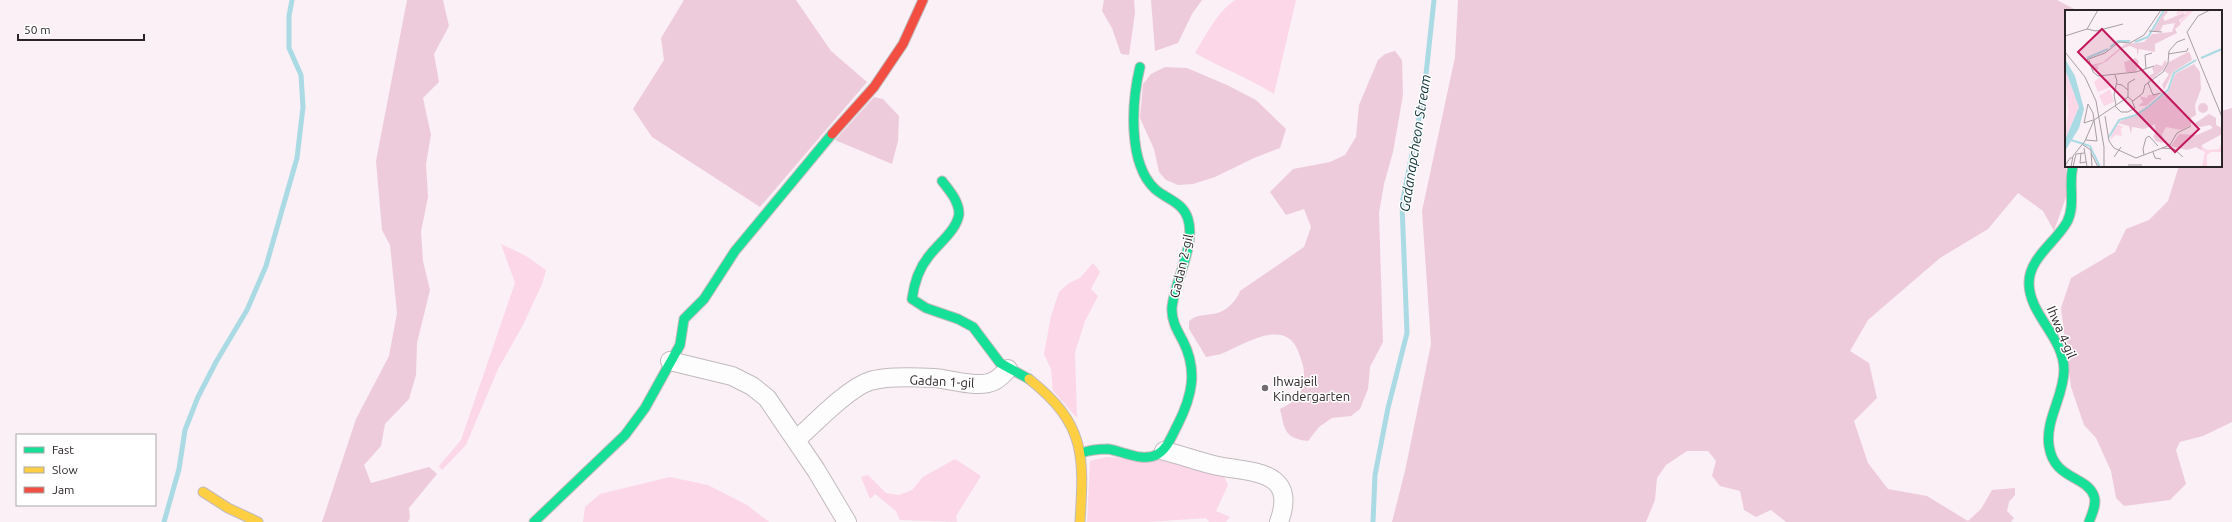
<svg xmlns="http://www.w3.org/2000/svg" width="2232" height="522" font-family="Ubuntu,sans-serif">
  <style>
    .green { fill: #fbd7e8 }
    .forest { fill: #eecbdb }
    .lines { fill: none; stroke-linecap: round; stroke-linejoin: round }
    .stream { stroke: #aadae3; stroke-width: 5 }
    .street-casing { stroke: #c1babd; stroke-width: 20 }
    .fast-casing { stroke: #c1babd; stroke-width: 11 }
    .slow-casing { stroke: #c1babd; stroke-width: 11 }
    .jam-casing { stroke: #c1babd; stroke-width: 11 }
    .street { stroke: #fefdfe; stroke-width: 18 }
    .fast { stroke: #16e098; stroke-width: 9 }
    .slow { stroke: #ffcf43; stroke-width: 9 }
    .jam { stroke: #f24e42; stroke-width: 9 }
    .poi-dot { fill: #736b6f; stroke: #fff; stroke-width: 1.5 }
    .labels { text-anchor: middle; stroke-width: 3; stroke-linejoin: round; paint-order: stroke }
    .street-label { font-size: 13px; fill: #2b2427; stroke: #fff }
    .poi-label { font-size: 13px; fill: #2b2427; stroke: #fff; text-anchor: start }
    .water-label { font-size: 14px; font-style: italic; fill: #0e3338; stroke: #fff }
    .inset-river { fill: none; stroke: #aadae3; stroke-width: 2 }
    .inset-road { fill: none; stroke: #a79ea3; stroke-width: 1 }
    .view { fill: #c2185b; fill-opacity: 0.15; stroke: #c2185b; stroke-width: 2 }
    .inset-edge { fill: none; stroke: #2b2427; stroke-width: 2 }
  </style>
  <rect width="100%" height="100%" fill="#faf0f5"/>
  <!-- green -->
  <g class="green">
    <path d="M1235 0H1296L1274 94C1249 78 1221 68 1195 53 1206 35 1217 12 1235 0Z"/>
    <polygon points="501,244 526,256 546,270 542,284 523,325 498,369 466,445 442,470 439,466 461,440 515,283"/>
    <polygon points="1093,263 1100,272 1091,289 1098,296 1085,321 1075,352 1077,418 1053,391 1051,369 1044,354 1051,316 1059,292 1069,283 1080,278"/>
    <polygon points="1107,457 1175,461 1222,472 1228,485 1216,511 1230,517 1226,522 1209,522 1206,518 1149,522 1087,522 1090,461"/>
    <polygon points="955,459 981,476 956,516 957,522 900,520 896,511 875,494 870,499 861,477 868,475 886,493 899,495 912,490 923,477"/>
    <polygon points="670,477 708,485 747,505 769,522 583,522 585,507 600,494"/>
  </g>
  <!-- forest -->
  <g class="forest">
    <polygon points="407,0 443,0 449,26 434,54 439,82 423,98 431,135 426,164 428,197 421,232 423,261 430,290 417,343 416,375 409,399 385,424 381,446 364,465 371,483 429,467 437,474 409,508 410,518 408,522 322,522 356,419 389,356 397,313 390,245 382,230 376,161"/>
    <polygon points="684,0 796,0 831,51 867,82 760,207 652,137 633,109 664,60 661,38"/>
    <polygon points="1104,0 1134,0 1135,13 1129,55 1121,54 1112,28 1102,11"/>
    <polygon points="1151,0 1202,0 1192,14 1178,43 1155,51"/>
    <polygon points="1458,0 2057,0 2078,11 2066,11 2066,197 2054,231 2043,211 2018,193 1988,229 1940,258 1868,320 1850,351 1869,363 1877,398 1854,421 1868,463 1888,489 1927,496 1968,521 1981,509 1992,490 2015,488 2015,495 2009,502 2007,511 2014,518 2011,522 1786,522 1771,510 1756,517 1744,510 1740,491 1720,486 1712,476 1716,461 1708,451 1687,451 1666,465 1657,478 1655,500 1646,522 1392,522 1405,471 1431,344 1422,211 1455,57"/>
    <path d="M1395 51 1402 60 1403 95 1393 152 1384 184 1379 213 1383 342 1370 367 1368 389 1360 409 1351 416 1332 418 1319 427 1308 441C1284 438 1285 430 1280 409 1296 401 1304 394 1304 374 1304 366 1301 359 1298 351 1285 316 1242 346 1221 354 1217 355 1211 356 1206 357L1189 329V321C1198 314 1202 316 1212 314 1225 313 1236 302 1240 291L1304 247 1311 227 1304 209 1286 215 1270 192 1293 169 1330 162 1345 155 1356 137 1359 105 1378 60 1385 54Z"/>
    <polygon points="1165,67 1187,68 1227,85 1256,100 1286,129 1280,148 1254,158 1215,177 1193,184 1178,185 1166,180 1159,172 1154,149 1140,118 1143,84 1151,74"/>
    <polygon points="874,97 883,99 899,116 898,141 892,164 835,140"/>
    <polygon points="2232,108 2232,422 2203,436 2180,442 2176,450 2186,484 2170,500 2124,506 2116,498 2111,471 2096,438 2084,425 2071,387 2061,308 2071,278 2115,252 2126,229 2149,220 2168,201 2179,166 2221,166 2221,111"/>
  </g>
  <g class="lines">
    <!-- stream -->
    <g class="stream">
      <polyline points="164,522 179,469 185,430 198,397 216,362 247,310 266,266 297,158 303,107 301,75 289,48 289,16 292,0"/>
      <polyline points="1373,522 1375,475 1388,408 1407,333 1402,204 1424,93 1434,0"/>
    </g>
    <!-- street casing -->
    <g class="street-casing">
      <g id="street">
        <polyline points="670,361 732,376 752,386 767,398 816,470 847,522"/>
        <path d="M796 440C813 425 848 388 870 381 886 376 916 377 934 378 950 379 979 389 994 381 1000 378 1004 373 1008 369"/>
        <path d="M1164 451C1182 455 1199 462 1218 466 1253 473 1298 470 1279 522"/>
      </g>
    </g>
    <!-- fast casing -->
    <g class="fast-casing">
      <g id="fast">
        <path d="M2073 166C2068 184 2076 205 2067 222 2056 242 2029 258 2029 283 2029 315 2064 337 2064 370 2064 396 2045 420 2049 446 2054 480 2086 475 2094 496 2097 504 2092 514 2089 522"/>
        <path d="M942 181C949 190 959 201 959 214 957 230 938 244 929 256 919 268 914 284 912 299L926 308 958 319 973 327 1000 363 1029 379"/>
        <path d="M1081 453C1090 450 1099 449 1108 449 1123 451 1143 463 1158 454 1168 448 1172 435 1178 424 1192 396 1198 371 1183 341 1177 330 1171 320 1172 307 1175 280 1196 245 1188 219 1183 202 1166 199 1155 189 1127 163 1132 100 1140 67"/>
        <polyline points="534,522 625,435 645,408 680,345 684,319 704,299 735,251 832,134"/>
      </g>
    </g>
    <!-- slow casing -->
    <g class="slow-casing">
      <g id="slow">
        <path d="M1029 379C1086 424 1084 456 1080 522"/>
        <polyline points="203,492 228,508 258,522"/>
      </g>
    </g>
    <!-- jam casing -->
    <g class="jam-casing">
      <polyline id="jam" points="832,134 874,87 903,44 923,0"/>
    </g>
    <!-- street -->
    <use href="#street" class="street"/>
    <!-- fast -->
    <use href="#fast" class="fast"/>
    <!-- slow -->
    <use href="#slow" class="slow"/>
    <!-- jam -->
    <use href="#jam" class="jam"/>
  </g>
  <!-- markers -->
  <circle class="poi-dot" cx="1265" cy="388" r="4"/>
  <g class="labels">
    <!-- street labels -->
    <g class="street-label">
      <text transform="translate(1181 266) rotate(-77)" y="5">Gadan 2-gil</text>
      <text transform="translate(2062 332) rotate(67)" y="5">Ihwa 4-gil</text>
      <text transform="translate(942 381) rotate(3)" y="5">Gadan 1-gil</text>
    </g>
    <!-- poi labels -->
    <g class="poi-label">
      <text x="1273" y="386">Ihwajeil<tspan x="1273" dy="15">Kindergarten</tspan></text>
    </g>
    <!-- water labels -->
    <g class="water-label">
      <text transform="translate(1415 143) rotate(-81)" y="5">Gadanapcheon Stream</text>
    </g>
  </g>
  <!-- overview -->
  <g transform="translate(2065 10)">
    <rect width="157" height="157" fill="#faf0f5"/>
    <path d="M113 0H129L116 13 115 10 121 5 120 2 111 5ZM0 59 14 97 0 130 3 102ZM35 67 44 70 46 77 33 82 29 72ZM45 79 49 92 39 96 34 86ZM51 114 59 117 56 118 57 126 51 125 45 130ZM157 133V142H146L142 145V156H137L140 142 136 140V136L142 140 154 139Z" fill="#fbd7e8"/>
    <path d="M100 0 103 2 98 8 100 11 118 3 121 5 114 10 116 14 110 19 112 23 90 34V42L74 39 72 47V39L65 36 56 39 42 51 32 56 34 59 28 61 26 55 38 52 60 34 79 32 87 24 107 22 110 13 98 15 95 21H88ZM123 42 125 43 127 50 108 62 99 80 97 75 104 64 99 61 104 52ZM71 48 74 52 71 62H61L59 52ZM100 50 102 53 98 60 83 72 85 65 89 63 87 58 91 54 97 56ZM129 54 135 62 136 79 130 95 131 105 126 108V115L116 120 101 117 97 125 99 130 102 131 98 133 91 131 88 126 91 122 90 114 79 119 67 117 66 124 64 116 52 113 83 98 103 82 110 64ZM95 84 81 96H73L78 92 74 86 82 88 83 85ZM133 98a5 5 0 1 1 10 0a5 5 0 1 1-10 0ZM144 104 151 108V115L157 118V124L137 135 136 140 131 137 122 140 106 136 114 124 132 125 148 118 145 115 135 117 129 114Z" fill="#eecbdb"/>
    <path d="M0 49 10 66 19 99 14 118 0 141V130L14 97 0 59Z" fill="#aadae3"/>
    <path class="inset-river" d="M70 32 83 27 99 0M45 37 53 31H65M22 48 43 39M136 48 157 39M44 127 54 110 71 105 83 97 103 80 109 63 131 50M6 130 25 136 35 157"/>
    <path class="inset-road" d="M145 0 133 6 122 22 157 107M22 19 33 0M84 21 97 22M0 26 22 19 31 21 58 14M0 42 20 67 31 91 39 137V157M103 44 122 41 123 38M21 50 40 43 54 32 65 33 79 25 96 0M24 50 28 62 33 66 71 62 89 56M81 59 80 45 87 43M50 65 52 71 49 85 51 95M83 73 88 85 96 83M52 74 57 75 63 80M63 87 68 91 78 83 80 75 98 62 103 53 104 41 112 32 120 29M50 96 56 102H63L70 98 67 91M40 106 44 131 49 138 71 148 105 135 112 123 126 116M21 130 32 131 28 103 23 94 19 113 28 110M18 135 26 140 27 157M19 138 22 157M97 138 109 139 118 147M88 142 90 148 96 149M16 143 15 153 21 152M26 143 33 157M79 145 78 139 81 128 84 126 93 136M49 147 56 137M63 155H77M0 156 5 148H8M6 157 8 146 20 131 29 110 63 87V73L70 69M8 157 11 144 19 143"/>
    <path class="view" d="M37 19 134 119 110 142 13 42Z"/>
    <rect width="157" height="157" class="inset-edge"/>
  </g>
  <!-- legend -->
  <rect x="16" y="434" width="140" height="72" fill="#ffffff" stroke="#aaa7a9"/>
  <rect x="24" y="447" width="20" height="6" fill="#16e098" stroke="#aaa7a9"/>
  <text x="52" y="454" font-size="12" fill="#2b2427">Fast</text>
  <rect x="24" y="467" width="20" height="6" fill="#ffcf43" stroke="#aaa7a9"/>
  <text x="52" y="474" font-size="12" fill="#2b2427">Slow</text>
  <rect x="24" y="487" width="20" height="6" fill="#f24e42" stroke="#aaa7a9"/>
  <text x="52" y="494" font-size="12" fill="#2b2427">Jam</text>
  <!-- scale -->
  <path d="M18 34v6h126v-6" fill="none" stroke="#2b2427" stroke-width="2"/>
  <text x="24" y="34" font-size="12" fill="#2b2427" stroke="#ffffff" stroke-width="3" paint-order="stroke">50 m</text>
</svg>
